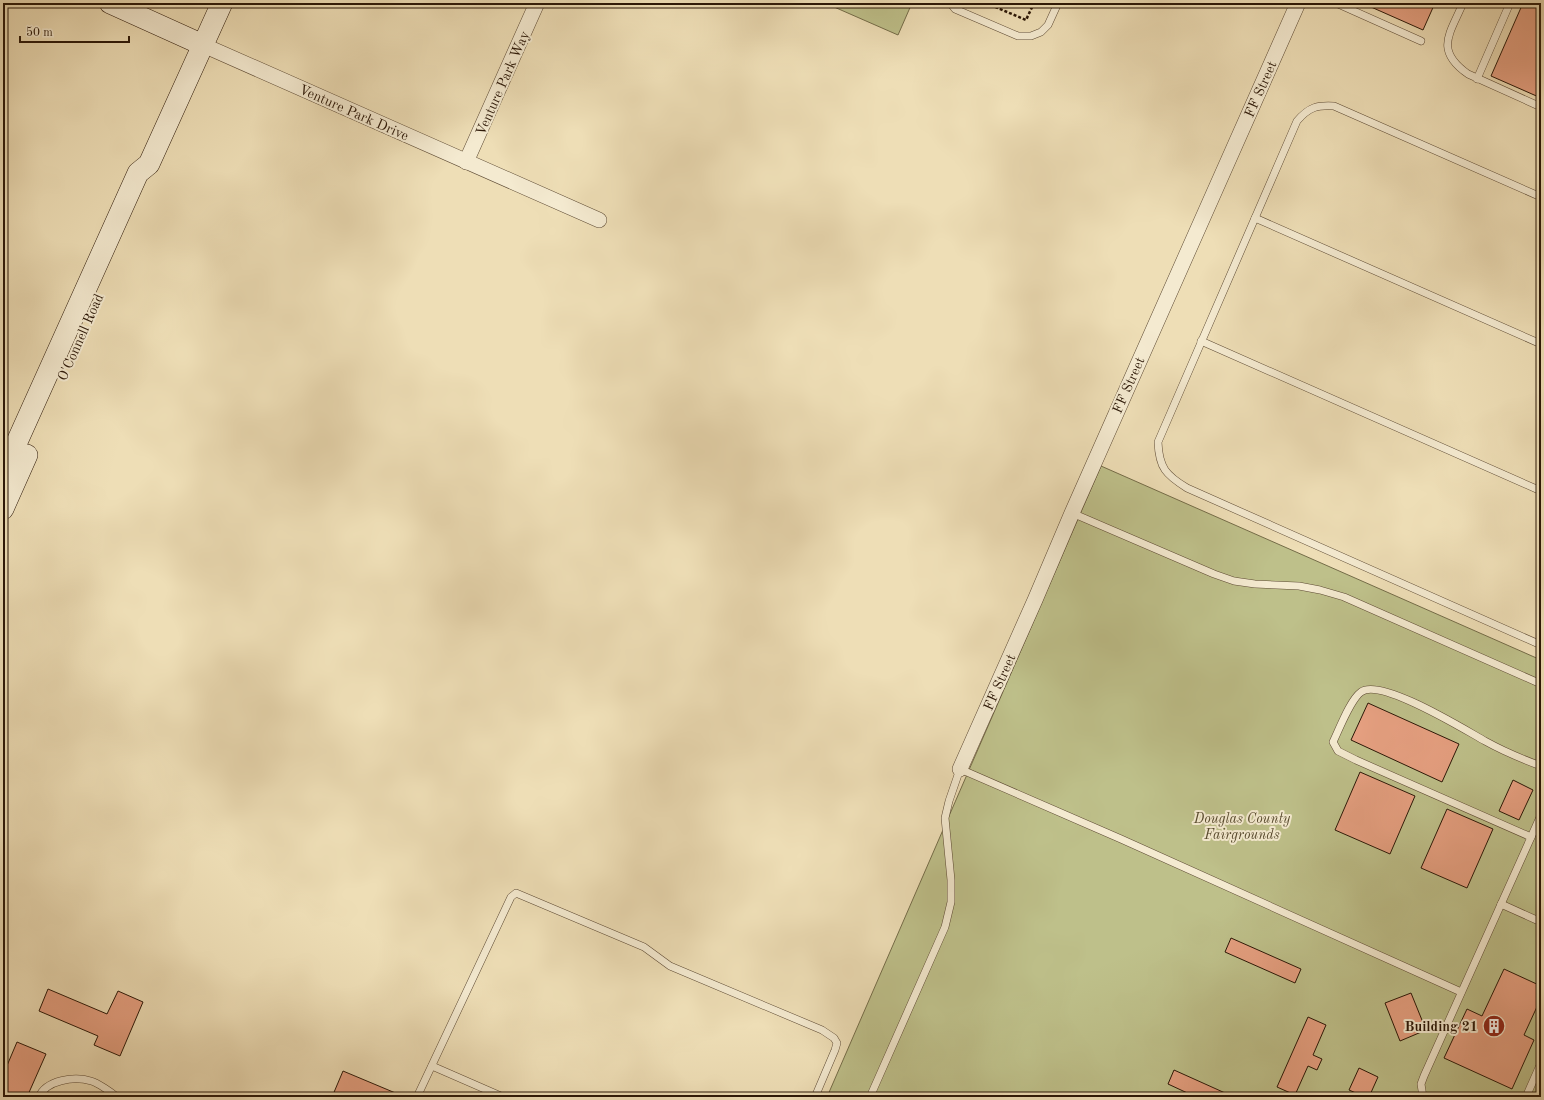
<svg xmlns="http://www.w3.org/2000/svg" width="1544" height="1100" font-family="'Old Standard TT',serif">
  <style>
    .green { fill: #bec08a; stroke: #746c48 }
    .building { fill: #e6a081; stroke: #2b1707 }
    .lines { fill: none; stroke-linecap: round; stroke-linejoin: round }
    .lane-casing { stroke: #5c4933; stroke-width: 8 }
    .street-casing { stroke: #5c4933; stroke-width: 16 }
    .secondary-casing { stroke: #2b1707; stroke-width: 22 }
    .path { stroke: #2b1707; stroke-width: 2.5; stroke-dasharray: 3 2; stroke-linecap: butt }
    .lane { stroke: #f4ead0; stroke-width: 7 }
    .street { stroke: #f4ead0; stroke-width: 15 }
    .secondary { stroke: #f4ead0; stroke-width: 21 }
    .labels { text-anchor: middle; stroke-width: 4; stroke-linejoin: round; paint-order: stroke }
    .street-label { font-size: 14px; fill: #2b1707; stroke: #f4ead0 }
    .park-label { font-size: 14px; font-style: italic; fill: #574a2e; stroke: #f4ead0 }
    .poi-label { font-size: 14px; font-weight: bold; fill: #2b1707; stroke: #f4ead0; text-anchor: end }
  </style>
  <rect width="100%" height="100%" fill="#eedeb6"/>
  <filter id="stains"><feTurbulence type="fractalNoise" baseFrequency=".005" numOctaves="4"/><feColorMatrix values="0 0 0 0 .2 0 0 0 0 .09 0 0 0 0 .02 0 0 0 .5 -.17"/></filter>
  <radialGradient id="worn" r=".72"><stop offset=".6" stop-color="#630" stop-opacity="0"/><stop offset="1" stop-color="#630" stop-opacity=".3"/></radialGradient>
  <!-- green -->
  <g class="green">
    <polygon points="825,3 912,3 898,35"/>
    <polygon points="1101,466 1541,660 1541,1097 827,1097"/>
  </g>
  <!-- building -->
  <g class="building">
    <polygon points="1362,3 1435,3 1423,30"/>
    <polygon points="1523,3 1541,3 1541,98 1491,76"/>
    <polygon points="1368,703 1459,744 1442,782 1351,740"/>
    <polygon points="1360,772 1415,796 1390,854 1335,830"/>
    <polygon points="1513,780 1533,790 1519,820 1499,811"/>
    <polygon points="1447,809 1493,829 1467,888 1421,868"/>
    <polygon points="1231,938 1301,969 1295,983 1225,952"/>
    <polygon points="1504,969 1541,986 1541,998 1524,1035 1534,1040 1512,1089 1444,1058 1467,1009 1482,1016"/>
    <polygon points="48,989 107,1014 118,991 143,1002 120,1056 94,1045 98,1036 39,1011"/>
    <polygon points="1411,993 1426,1030 1400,1041 1385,1003"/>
    <polygon points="1308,1017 1326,1025 1313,1055 1322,1059 1317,1070 1308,1066 1295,1095 1277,1087"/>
    <polygon points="17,1042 46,1054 27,1097 3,1097 3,1075"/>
    <polygon points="1359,1068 1378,1077 1369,1097 1365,1097 1349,1090"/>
    <polygon points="1174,1070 1234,1097 1196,1097 1168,1084"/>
    <polygon points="343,1071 405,1097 332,1097"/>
  </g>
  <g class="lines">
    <!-- lane casing -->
    <g class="lane-casing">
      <g id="lane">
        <polyline points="950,3 955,9 1018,36 1031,36 1041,32 1048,25 1058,3"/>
        <polyline points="1336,3 1421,41"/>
        <path d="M1463 3C1450 34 1434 50 1468 74L1541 107"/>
        <polyline points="1477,79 1510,3"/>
        <path d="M1541 197 1334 106C1317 105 1309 107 1297 121L1158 442C1159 468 1166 475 1187 488L1541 645"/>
        <polyline points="1255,218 1541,344"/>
        <polyline points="1201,341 1541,491"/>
        <polyline points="1072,513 1214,574 1234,581 1255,584 1299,586 1320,590 1344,597 1541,684"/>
        <path d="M1531 837 1356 760 1338 751 1333 742C1339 730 1350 700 1361 692 1380 677 1465 730 1485 741 1503 751 1522 759 1541 766"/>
        <polyline points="1501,904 1541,922"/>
        <polyline points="432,1066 503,1097"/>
        <path d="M39 1097C46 1080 74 1076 91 1081 98 1083 111 1092 117 1097"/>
        <polyline points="417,1097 511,897 516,893 644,947 670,966 822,1030 834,1038 837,1043 835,1050 815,1097"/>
        <polyline points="870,1097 945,927 951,902 951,880 945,818 949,801 960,769 1121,839 1461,992"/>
        <polyline points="1423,1097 1421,1084 1424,1076 1541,815"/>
        <polyline points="1526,1097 1541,1063"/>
      </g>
    </g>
    <!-- street casing -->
    <g class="street-casing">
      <g id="street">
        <polyline points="203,45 599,220"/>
        <polyline points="466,162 537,3"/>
        <polyline points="960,769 1035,600 1072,513 1298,3"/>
      </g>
    </g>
    <!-- secondary casing -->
    <g class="secondary-casing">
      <g id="secondary">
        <polyline points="110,3 203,45"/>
        <polyline points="3,473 138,173 149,164 222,3"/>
        <polyline points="3,509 27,455"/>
      </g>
    </g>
    <!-- path -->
    <polyline class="path" points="986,3 1026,20 1034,3"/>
    <!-- lane -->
    <use href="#lane" class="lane"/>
    <!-- street -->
    <use href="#street" class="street"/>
    <!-- secondary -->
    <use href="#secondary" class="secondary"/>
  </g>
  <!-- icons -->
  <defs>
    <g id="building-disc" transform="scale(1.15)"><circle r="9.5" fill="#8f2418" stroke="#f4ead0"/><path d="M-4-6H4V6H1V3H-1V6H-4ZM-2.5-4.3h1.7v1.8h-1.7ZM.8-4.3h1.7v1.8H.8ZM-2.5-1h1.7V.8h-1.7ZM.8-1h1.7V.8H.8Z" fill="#fff"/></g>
  </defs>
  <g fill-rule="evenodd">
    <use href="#building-disc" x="1494" y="1026"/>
  </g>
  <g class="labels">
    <!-- street labels -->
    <g class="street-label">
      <text transform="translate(502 83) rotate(-66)" y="5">Venture Park Way</text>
      <text transform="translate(1260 89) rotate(-66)" y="5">FF Street</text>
      <text transform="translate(354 112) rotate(24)" y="5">Venture Park Drive</text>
      <text transform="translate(80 337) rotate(-66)" y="5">O'Connell Road</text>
      <text transform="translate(1128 385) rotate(-66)" y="5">FF Street</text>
      <text transform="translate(999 682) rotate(-66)" y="5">FF Street</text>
    </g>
    <!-- park labels -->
    <g class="park-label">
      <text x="1242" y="823">Douglas County<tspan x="1242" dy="16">Fairgrounds</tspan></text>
    </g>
    <!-- poi labels -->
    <g class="poi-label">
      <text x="1478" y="1031">Building 21</text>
    </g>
  </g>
  <!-- margin -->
  <rect width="1544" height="1100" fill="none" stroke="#eedeb6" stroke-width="16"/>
  <rect x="4" y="4" width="1536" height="1092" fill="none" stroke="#2b1707" stroke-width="2"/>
  <rect x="8" y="8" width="1528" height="1084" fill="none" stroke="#2b1707"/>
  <!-- scale -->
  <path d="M20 36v6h109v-6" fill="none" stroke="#2b1707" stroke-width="2"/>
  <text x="26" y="36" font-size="12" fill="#2b1707" stroke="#f4ead0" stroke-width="3" paint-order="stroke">50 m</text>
  <rect width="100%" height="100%" filter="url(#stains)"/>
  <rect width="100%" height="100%" fill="url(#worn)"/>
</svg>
